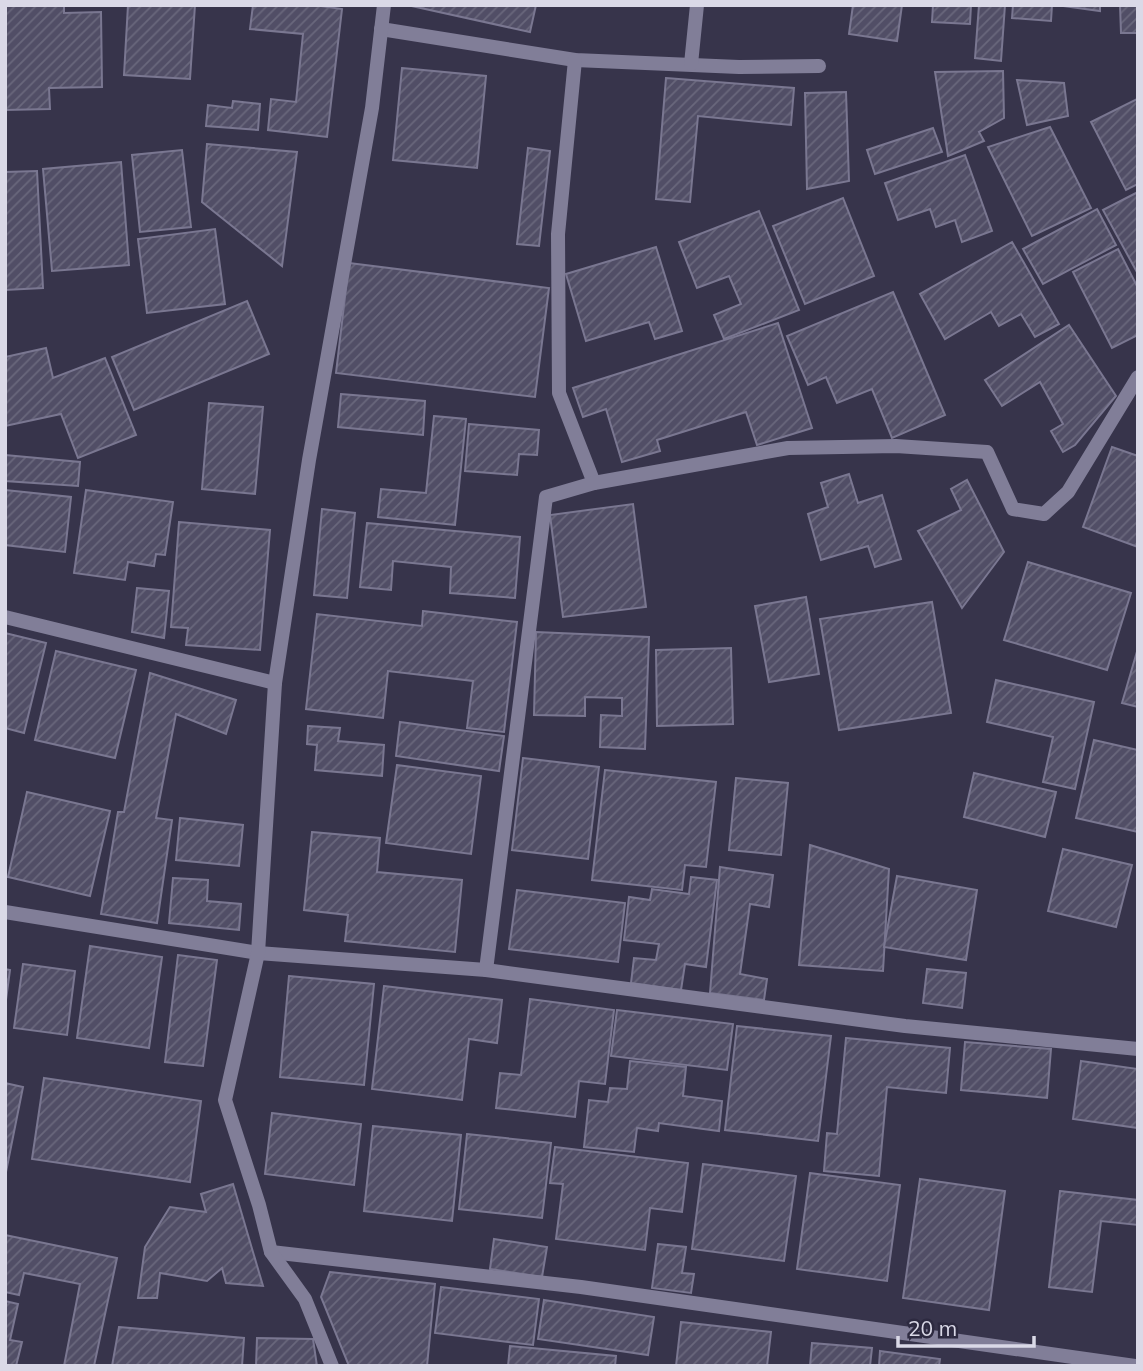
<svg xmlns="http://www.w3.org/2000/svg" width="1143" height="1371" font-family="Mulish,sans-serif">
  <style>
    .building { fill: url(#building-hatch); stroke: #7a7791; stroke-width: 2 }
    .lines { fill: none; stroke-linecap: round; stroke-linejoin: round }
    .street { stroke: #817e98; stroke-width: 14 }
  </style>
  <defs>
    <pattern id="building-hatch" width="6" height="6" patternUnits="userSpaceOnUse" patternTransform="scale(1.75)"><rect width="6" height="6" fill="#514e66"/><path d="M-1 1l2-2M0 6l6-6M5 7l2-2" fill="none" stroke="#69677c"/></pattern>
  </defs>
  <rect width="100%" height="100%" fill="#37344b"/>
  <!-- building -->
  <g class="building">
    <polygon points="5,5 64,5 64,13 101,12 102,87 49,88 50,109 5,110"/>
    <polygon points="128,5 195,5 190,79 124,75"/>
    <polygon points="253,5 314,5 342,9 327,137 268,130 271,99 296,102 303,34 250,29"/>
    <polygon points="407,5 474,6 536,5 530,32"/>
    <polygon points="853,5 902,5 897,41 849,34"/>
    <polygon points="933,5 971,5 970,24 932,22"/>
    <polygon points="979,5 1005,5 1001,61 975,58"/>
    <polygon points="1013,5 1052,5 1051,21 1012,18"/>
    <polygon points="1056,5 1100,5 1100,11"/>
    <polygon points="1120,5 1138,5 1138,33 1121,33"/>
    <polygon points="402,68 486,76 477,168 393,160"/>
    <polygon points="1003,71 1004,118 979,132 984,141 948,156 935,72"/>
    <polygon points="666,78 794,88 791,125 698,116 690,202 656,199"/>
    <polygon points="1017,80 1064,83 1068,116 1027,125"/>
    <polygon points="846,92 849,181 807,189 805,93"/>
    <polygon points="1137,99 1138,184 1126,190 1091,122"/>
    <polygon points="233,101 260,104 258,130 206,126 208,105 232,108"/>
    <polygon points="1050,127 1091,208 1032,236 988,147"/>
    <polygon points="933,128 942,152 875,174 867,150"/>
    <polygon points="207,144 297,152 282,266 202,202"/>
    <polygon points="528,148 550,151 539,246 517,244"/>
    <polygon points="182,150 191,227 140,232 132,155"/>
    <polygon points="965,155 992,231 962,242 955,220 936,227 930,209 898,220 885,183"/>
    <polygon points="121,162 129,265 52,271 43,169"/>
    <polygon points="37,171 43,288 5,290 5,172"/>
    <polygon points="1138,192 1138,274 1103,210"/>
    <polygon points="843,198 874,276 805,304 773,226"/>
    <polygon points="1097,209 1116,245 1043,284 1023,249"/>
    <polygon points="759,211 799,310 724,339 714,315 741,304 729,276 697,288 679,242"/>
    <polygon points="215,229 225,304 147,313 138,239"/>
    <polygon points="1012,242 1059,324 1035,337 1021,314 999,326 991,312 945,339 920,294"/>
    <polygon points="656,247 682,331 655,339 649,322 586,341 566,274"/>
    <polygon points="1118,249 1138,288 1138,335 1112,348 1073,272"/>
    <polygon points="349,263 549,288 535,397 336,373"/>
    <polygon points="893,292 945,415 892,438 872,389 837,403 826,377 808,385 787,336"/>
    <polygon points="247,301 269,354 134,410 112,357"/>
    <polygon points="778,323 812,428 757,445 746,412 657,440 660,451 622,462 606,409 583,417 573,388"/>
    <polygon points="1069,325 1116,396 1075,445 1063,452 1051,431 1063,424 1040,382 1002,406 985,380"/>
    <polygon points="46,348 53,378 105,358 136,435 78,458 61,414 5,426 5,357"/>
    <polygon points="341,394 425,401 423,435 338,427"/>
    <polygon points="209,403 263,407 255,494 202,489"/>
    <polygon points="434,416 466,419 455,525 378,517 381,489 426,493"/>
    <polygon points="469,424 539,430 537,455 519,454 517,475 465,471"/>
    <polygon points="1112,447 1138,456 1138,547 1083,527"/>
    <polygon points="5,455 80,462 78,486 5,481"/>
    <polygon points="849,474 858,503 882,495 901,559 875,567 868,546 821,560 808,514 828,507 821,483"/>
    <polygon points="967,480 1004,552 962,608 918,531 961,510 951,489"/>
    <polygon points="5,490 71,497 65,552 5,545"/>
    <polygon points="86,490 173,502 165,555 156,554 154,566 128,562 125,580 74,573"/>
    <polygon points="633,504 646,607 563,617 550,515"/>
    <polygon points="322,509 355,513 347,598 314,595"/>
    <polygon points="179,522 270,530 260,650 186,645 188,628 171,627"/>
    <polygon points="367,523 520,537 515,598 450,593 451,567 393,561 391,590 360,587"/>
    <polygon points="1028,562 1131,593 1107,670 1004,640"/>
    <polygon points="137,588 169,591 164,638 132,632"/>
    <polygon points="806,597 819,674 769,682 755,606"/>
    <polygon points="932,602 951,713 839,730 820,619"/>
    <polygon points="423,611 517,622 504,732 467,728 473,681 388,671 383,718 306,709 317,614 422,626"/>
    <polygon points="536,632 649,637 645,749 600,747 601,715 622,716 622,698 585,697 585,716 534,715"/>
    <polygon points="5,633 46,643 24,733 5,728"/>
    <polygon points="731,648 733,724 657,726 656,650"/>
    <polygon points="1138,648 1138,707 1122,703"/>
    <polygon points="56,651 136,670 115,758 35,740"/>
    <polygon points="150,673 236,700 226,734 176,714 156,818 172,820 157,923 101,914 118,812 124,812"/>
    <polygon points="996,680 1094,702 1075,789 1043,782 1053,737 987,722"/>
    <polygon points="400,722 504,736 499,771 396,756"/>
    <polygon points="308,726 340,728 338,741 384,745 382,776 315,770 317,745 307,744"/>
    <polygon points="1094,740 1138,750 1138,832 1076,818"/>
    <polygon points="523,758 599,767 588,859 512,850"/>
    <polygon points="397,765 481,776 471,854 386,843"/>
    <polygon points="605,770 716,782 706,867 685,865 682,890 592,880"/>
    <polygon points="974,773 1056,792 1045,837 964,817"/>
    <polygon points="736,778 788,783 781,855 729,850"/>
    <polygon points="27,792 110,811 90,896 8,877"/>
    <polygon points="180,818 243,825 239,866 176,860"/>
    <polygon points="312,832 380,838 377,872 462,880 455,952 345,941 348,915 304,910"/>
    <polygon points="810,845 889,869 883,971 799,965"/>
    <polygon points="1063,849 1132,865 1116,927 1048,911"/>
    <polygon points="720,867 773,875 769,907 750,904 740,974 767,979 764,1000 710,993"/>
    <polygon points="897,876 977,890 966,960 884,947"/>
    <polygon points="691,877 717,880 706,967 685,964 681,990 631,983 634,958 656,960 659,944 624,940 629,897 650,900 652,889 689,894"/>
    <polygon points="173,878 208,880 207,901 241,904 239,930 169,923"/>
    <polygon points="517,890 625,903 618,962 509,949"/>
    <polygon points="90,946 162,957 149,1048 77,1038"/>
    <polygon points="178,955 217,960 203,1066 165,1062"/>
    <polygon points="23,964 75,971 67,1035 14,1028"/>
    <polygon points="5,969 10,970 5,1007"/>
    <polygon points="927,969 966,973 962,1008 923,1003"/>
    <polygon points="289,976 374,984 364,1085 280,1077"/>
    <polygon points="384,986 502,1000 497,1043 469,1039 462,1100 372,1089"/>
    <polygon points="530,999 614,1010 605,1084 579,1081 575,1117 496,1108 500,1073 521,1075"/>
    <polygon points="617,1010 733,1024 727,1070 611,1056"/>
    <polygon points="737,1026 831,1036 818,1141 725,1130"/>
    <polygon points="846,1038 950,1048 946,1093 887,1087 879,1176 824,1171 827,1133 837,1134"/>
    <polygon points="965,1042 1051,1049 1047,1098 961,1090"/>
    <polygon points="630,1061 686,1067 683,1096 722,1101 719,1131 659,1123 658,1131 637,1128 634,1152 584,1147 589,1100 608,1102 610,1088 627,1089"/>
    <polygon points="1081,1061 1138,1069 1138,1128 1073,1119"/>
    <polygon points="44,1078 201,1101 190,1182 32,1159"/>
    <polygon points="5,1083 23,1087 5,1177"/>
    <polygon points="272,1113 361,1124 354,1185 265,1174"/>
    <polygon points="373,1126 461,1135 452,1221 364,1211"/>
    <polygon points="467,1134 551,1143 542,1218 459,1209"/>
    <polygon points="555,1147 688,1163 682,1212 650,1208 645,1250 556,1239 563,1184 550,1183"/>
    <polygon points="703,1164 796,1176 784,1261 692,1249"/>
    <polygon points="810,1173 900,1185 887,1281 797,1269"/>
    <polygon points="920,1179 1005,1191 989,1310 903,1298"/>
    <polygon points="233,1184 263,1286 226,1283 222,1268 207,1281 160,1273 157,1298 138,1298 145,1247 170,1207 206,1212 201,1194"/>
    <polygon points="1060,1191 1138,1200 1138,1225 1101,1221 1092,1292 1049,1287"/>
    <polygon points="5,1235 117,1258 94,1366 64,1366 80,1284 24,1273 19,1295 5,1292"/>
    <polygon points="494,1239 547,1247 542,1277 490,1269"/>
    <polygon points="658,1244 686,1247 682,1273 694,1274 691,1293 652,1288"/>
    <polygon points="330,1272 435,1284 427,1366 349,1366 321,1297"/>
    <polygon points="441,1287 539,1299 533,1345 435,1333"/>
    <polygon points="544,1300 654,1317 648,1355 538,1339"/>
    <polygon points="5,1301 18,1304 10,1340 22,1342 16,1366 5,1366"/>
    <polygon points="681,1322 771,1332 767,1366 676,1366"/>
    <polygon points="119,1327 244,1338 242,1366 112,1366"/>
    <polygon points="257,1338 313,1339 317,1366 256,1366"/>
    <polygon points="812,1343 872,1348 870,1366 810,1366"/>
    <polygon points="510,1346 616,1356 615,1366 508,1366"/>
    <polygon points="880,1351 940,1359 939,1366 879,1366"/>
  </g>
  <g class="lines">
    <!-- street -->
    <g class="street">
      <polyline points="381,29 575,60 739,67 819,66"/>
      <polyline points="575,60 558,234 559,393 594,483"/>
      <polyline points="691,64 697,5"/>
      <polyline points="5,617 275,683"/>
      <polyline points="5,912 258,953 486,970 905,1026 1138,1049"/>
      <polyline points="486,970 546,497 594,483 788,448 896,446 987,452 1013,509 1044,514 1068,492 1138,377"/>
      <polyline points="271,1252 581,1287 1135,1366"/>
      <polyline points="332,1366 305,1299 271,1252 259,1205 225,1100 258,953 275,683 309,460 372,108 384,5"/>
    </g>
  </g>
  <!-- border -->
  <rect width="1143" height="1371" fill="none" stroke="#dad9e7" stroke-width="14"/>
  <!-- scale -->
  <path d="M898 1336v10h136v-10" fill="none" stroke="#dad9e7" stroke-width="3.5"/>
  <text x="908" y="1336" font-size="21" fill="#dad9e7" stroke="#2d2a40" stroke-width="5" paint-order="stroke">20 m</text>
</svg>
